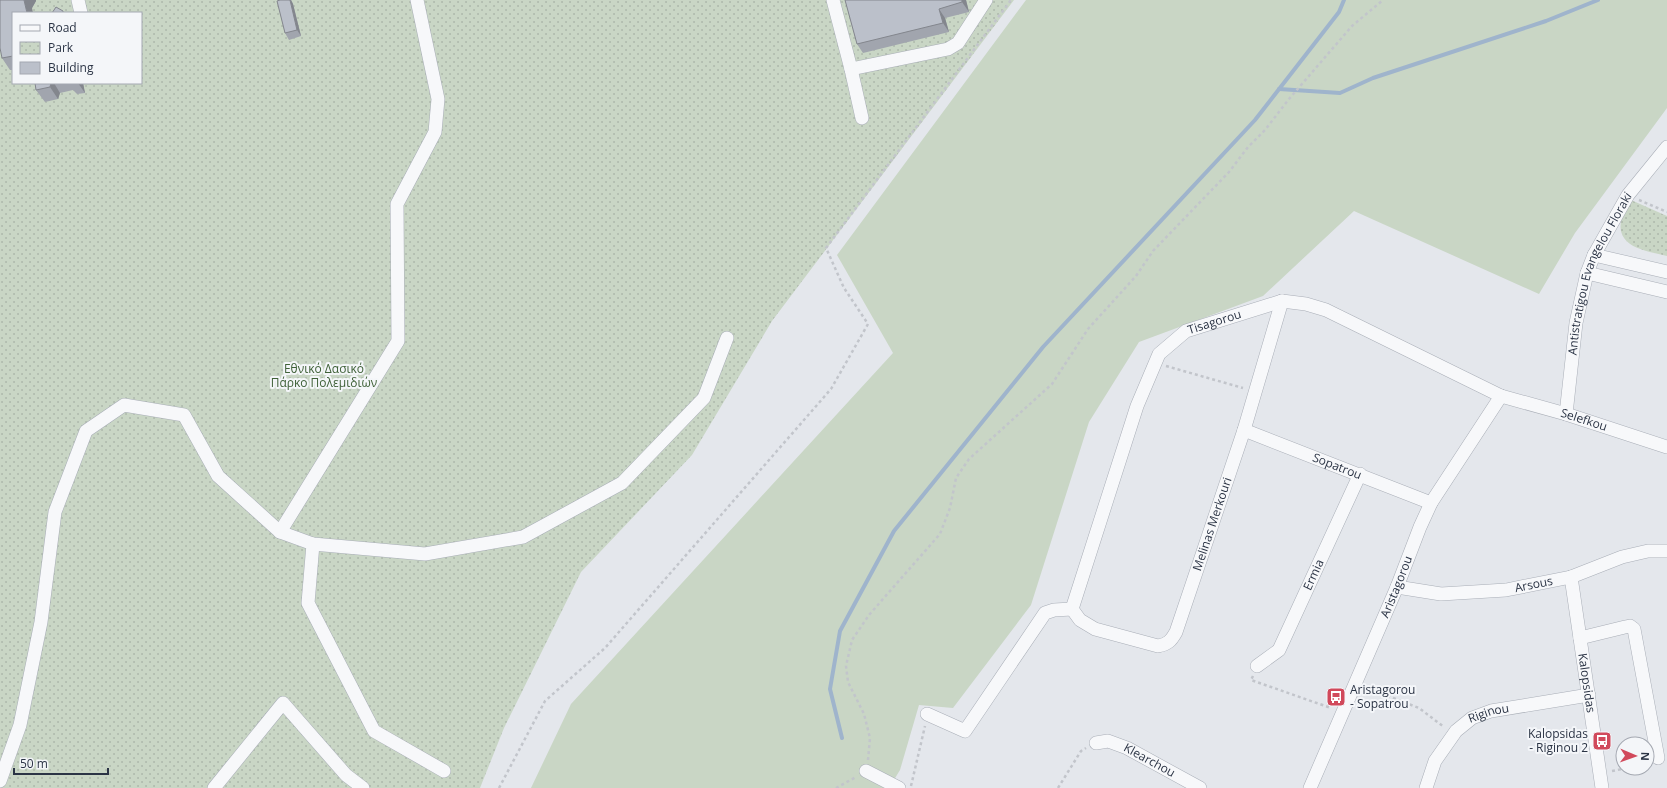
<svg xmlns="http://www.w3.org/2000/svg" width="1667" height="788" font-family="'Open Sans',sans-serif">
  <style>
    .grass { fill: #c9d6c5 }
    .park { fill: url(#park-dots); fill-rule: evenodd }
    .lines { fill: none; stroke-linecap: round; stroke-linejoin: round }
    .stream { stroke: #9fb4cc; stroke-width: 4 }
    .minor-casing { stroke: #a9aeb7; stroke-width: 14 }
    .path { stroke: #c2c5cb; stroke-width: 2.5; stroke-dasharray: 3 3; stroke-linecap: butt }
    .minor { stroke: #f7f8fa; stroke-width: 13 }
    .wall { fill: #a1a5ae }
    .shaded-wall { fill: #83868d }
    .building { fill: #bbc0ca; stroke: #83868d }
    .labels { text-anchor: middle; stroke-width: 4; stroke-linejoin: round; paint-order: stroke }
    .street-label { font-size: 12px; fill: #2b3445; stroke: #f4f6f9 }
    .park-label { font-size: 12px; fill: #3f6138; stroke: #f4f6f9 }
    .poi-label { font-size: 12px; fill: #2b3445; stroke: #f4f6f9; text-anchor: start }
  </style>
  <defs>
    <pattern id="park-dots" width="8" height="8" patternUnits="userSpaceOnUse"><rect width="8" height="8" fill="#c9d6c5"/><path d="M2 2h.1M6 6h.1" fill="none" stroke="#adb8ab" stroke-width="1.8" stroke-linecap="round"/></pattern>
  </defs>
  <rect width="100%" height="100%" fill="#e4e7ec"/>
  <!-- grass -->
  <polygon class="grass" points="1026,0 1667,0 1667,108 1575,233 1539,294 1354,211 1263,296 1139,342 1089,422 1031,605 953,708 919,705 900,770 889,788 531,788 571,704 893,353 837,255"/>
  <!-- park -->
  <g class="park">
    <path d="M0 0H1014L772 321 692 455 581 572 504 728 480 788H0ZM13 13H141V83H13Z"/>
    <path d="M1631 200 1667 216V256C1646 251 1613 247 1622 217 1624 211 1628 205 1631 200Z"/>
  </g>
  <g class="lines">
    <!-- stream -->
    <g class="stream">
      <polyline points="1279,89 1340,93 1373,78 1546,21 1598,0"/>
      <polyline points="842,738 830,689 840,631 894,531 1043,347 1255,120 1339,12 1344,0"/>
    </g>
    <!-- minor casing -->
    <g class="minor-casing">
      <g id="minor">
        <polyline points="78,0 81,13"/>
        <polyline points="833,0 851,69 862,118"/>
        <polyline points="851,69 948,49 958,43 986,0"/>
        <polyline points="1594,255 1667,272"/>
        <polyline points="1587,273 1667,292"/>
        <path id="s1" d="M1566 414 1576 323 1587 273 1594 255 1628 195 1667 147"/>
        <path id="s2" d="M1244 430 1431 503"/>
        <polyline points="280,532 398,341 397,204 435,132 438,99 417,0"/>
        <polyline points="313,544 308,603 374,731 444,771"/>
        <path id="s3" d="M1571 577 1602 788"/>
        <path id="s4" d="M1397 587 1441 594 1506 590 1571 577 1622 557 1648 551H1667"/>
        <path id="s5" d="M1072 609 1137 406 1159 354 1186 331 1282 301 1306 304 1326 310 1501 396 1566 414 1667 447"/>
        <path id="s6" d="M1072 609 1080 620 1095 629 1158 646C1168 644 1171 641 1176 632L1244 430 1282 301"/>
        <polyline points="1580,638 1625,627 1630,626 1634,629 1658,758"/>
        <path id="s7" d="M1257 666 1279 650 1360 474"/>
        <polyline points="927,714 965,731 1045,613 1054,610 1072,609"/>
        <path id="s8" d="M1096 743 1108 741 1127 748 1200 788"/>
        <polyline points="866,771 899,788"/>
        <polyline points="0,781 20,725 41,622 55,512 86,431 124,405 184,415 218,476 280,532 313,544 425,554 523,537 622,483 704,398 727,338"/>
        <polyline points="214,788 283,703 346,775 363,788"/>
        <path id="s9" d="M1310 788 1397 587 1420 527 1431 503 1501 396"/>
        <path id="s10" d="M1426 788 1435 761 1456 731 1472 718 1491 711 1589 695"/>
      </g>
    </g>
    <!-- path -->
    <g class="path">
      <polyline points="1639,200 1667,212"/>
      <polyline points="1166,366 1243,388"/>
      <polyline points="1253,676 1251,680 1331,708"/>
      <polyline points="1365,687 1419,708 1444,727"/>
      <polyline points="868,760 870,738 864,714 848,682 846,666 852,640 869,615 940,534 950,508 956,478 969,459 1052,384 1088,329 1136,276 1153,251 1229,172 1248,147 1265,130 1289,99 1352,26 1383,0"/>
      <polyline points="1612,771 1628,768"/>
      <polyline points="911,786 925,726"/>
      <polyline points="499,788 545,701 605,648 831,389 868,324 844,288 826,248 1011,0"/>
      <polyline points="836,788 856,777"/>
      <polyline points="1058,788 1081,751 1086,748"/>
    </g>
    <!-- minor -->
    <use href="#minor" class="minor"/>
  </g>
  <!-- wall -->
  <g class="wall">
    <polygon points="0,0 36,0 36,1 32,8 13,13 13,70 10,70 2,58"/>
    <polygon points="279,0 292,0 291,0 293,4 301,36 289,40 285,33"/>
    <polygon points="845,0 966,0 969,12 945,18 949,32 863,53 857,44"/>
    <polygon points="35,83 83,83 85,93 77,94 73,90 60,93 58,99 45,102 36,90"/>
  </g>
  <!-- shaded-wall -->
  <g class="shaded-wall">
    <polygon points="24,0 36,0 36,1 32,8 33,13 27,13"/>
    <polygon points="290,0 291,0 293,4 301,36 297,30"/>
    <polygon points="962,0 966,0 969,12 962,2"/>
    <polygon points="939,9 945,18 949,32 943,23"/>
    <polygon points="51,83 54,83 60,93 58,99 50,87"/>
    <polygon points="78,83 83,83 85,93"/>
  </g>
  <!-- building -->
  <g class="building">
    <polygon points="0,0 24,0 27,13 13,13 13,56 2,58 0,48"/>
    <polygon points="280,0 290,0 297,30 285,33 277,1"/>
    <polygon points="845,0 962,0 962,2 939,9 943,23 857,44"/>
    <polygon points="56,7 63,11 63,13 52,13"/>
    <polygon points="35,83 51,83 50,87 36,90"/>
  </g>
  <!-- icons -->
  <defs>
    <g id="bus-square" transform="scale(1)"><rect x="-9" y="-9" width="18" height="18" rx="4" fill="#d1495b" stroke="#f4f6f9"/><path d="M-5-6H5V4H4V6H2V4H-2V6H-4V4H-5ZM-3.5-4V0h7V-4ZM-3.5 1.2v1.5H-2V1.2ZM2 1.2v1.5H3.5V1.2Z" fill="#fff"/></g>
  </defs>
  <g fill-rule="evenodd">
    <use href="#bus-square" x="1336" y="697"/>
    <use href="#bus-square" x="1602" y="741"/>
  </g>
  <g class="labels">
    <!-- street labels -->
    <g class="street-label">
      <text dy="4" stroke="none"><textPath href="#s1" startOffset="146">Antistratigou Evangelou Floraki</textPath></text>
      <text dy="4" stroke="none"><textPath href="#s5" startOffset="335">Tisagorou</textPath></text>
      <text dy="4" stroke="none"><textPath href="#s5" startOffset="732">Selefkou</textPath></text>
      <text dy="4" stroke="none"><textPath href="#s2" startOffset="100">Sopatrou</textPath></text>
      <text dy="4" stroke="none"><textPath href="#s6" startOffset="234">Melinas Merkouri</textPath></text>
      <text dy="4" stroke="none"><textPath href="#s7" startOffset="110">Ermia</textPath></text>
      <text dy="4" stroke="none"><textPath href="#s4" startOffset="138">Arsous</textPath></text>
      <text dy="4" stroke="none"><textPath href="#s9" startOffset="219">Aristagorou</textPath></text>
      <text dy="4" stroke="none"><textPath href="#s3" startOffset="107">Kalopsidas</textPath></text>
      <text dy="4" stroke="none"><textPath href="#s10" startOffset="103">Riginou</textPath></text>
      <text dy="4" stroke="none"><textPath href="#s8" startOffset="58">Klearchou</textPath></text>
    </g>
    <!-- park labels -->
    <g class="park-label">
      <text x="324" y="373">Εθνικό Δασικό<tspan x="324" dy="14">Πάρκο Πολεμιδιών</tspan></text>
    </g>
    <!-- poi labels -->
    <g class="poi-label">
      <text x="1350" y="694">Aristagorou<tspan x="1350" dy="14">- Sopatrou</tspan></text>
      <text x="1588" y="738" text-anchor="end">Kalopsidas<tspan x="1588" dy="14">- Riginou 2</tspan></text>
    </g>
  </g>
  <!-- legend -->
  <rect x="12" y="12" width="130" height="72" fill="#f4f6f9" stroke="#a4a8b1"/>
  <rect x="20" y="25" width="20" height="6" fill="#f7f8fa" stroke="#a4a8b1"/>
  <text x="48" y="32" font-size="12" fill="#2b3445">Road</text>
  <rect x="20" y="42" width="20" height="12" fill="url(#park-dots)" stroke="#a4a8b1"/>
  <text x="48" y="52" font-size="12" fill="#2b3445">Park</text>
  <rect x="20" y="62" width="20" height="12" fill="#bbc0ca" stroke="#a4a8b1"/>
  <text x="48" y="72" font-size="12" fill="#2b3445">Building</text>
  <!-- north arrow -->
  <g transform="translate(1635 756) rotate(92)"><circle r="19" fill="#f4f6f9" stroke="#a4a8b1"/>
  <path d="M0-3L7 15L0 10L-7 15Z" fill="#d1495b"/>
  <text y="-6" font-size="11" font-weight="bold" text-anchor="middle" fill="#2b3445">N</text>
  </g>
  <!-- scale -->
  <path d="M14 768v6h94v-6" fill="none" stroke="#2b3445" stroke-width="2"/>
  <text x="20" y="768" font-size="12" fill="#2b3445" stroke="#f4f6f9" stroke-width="3" paint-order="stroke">50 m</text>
</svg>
